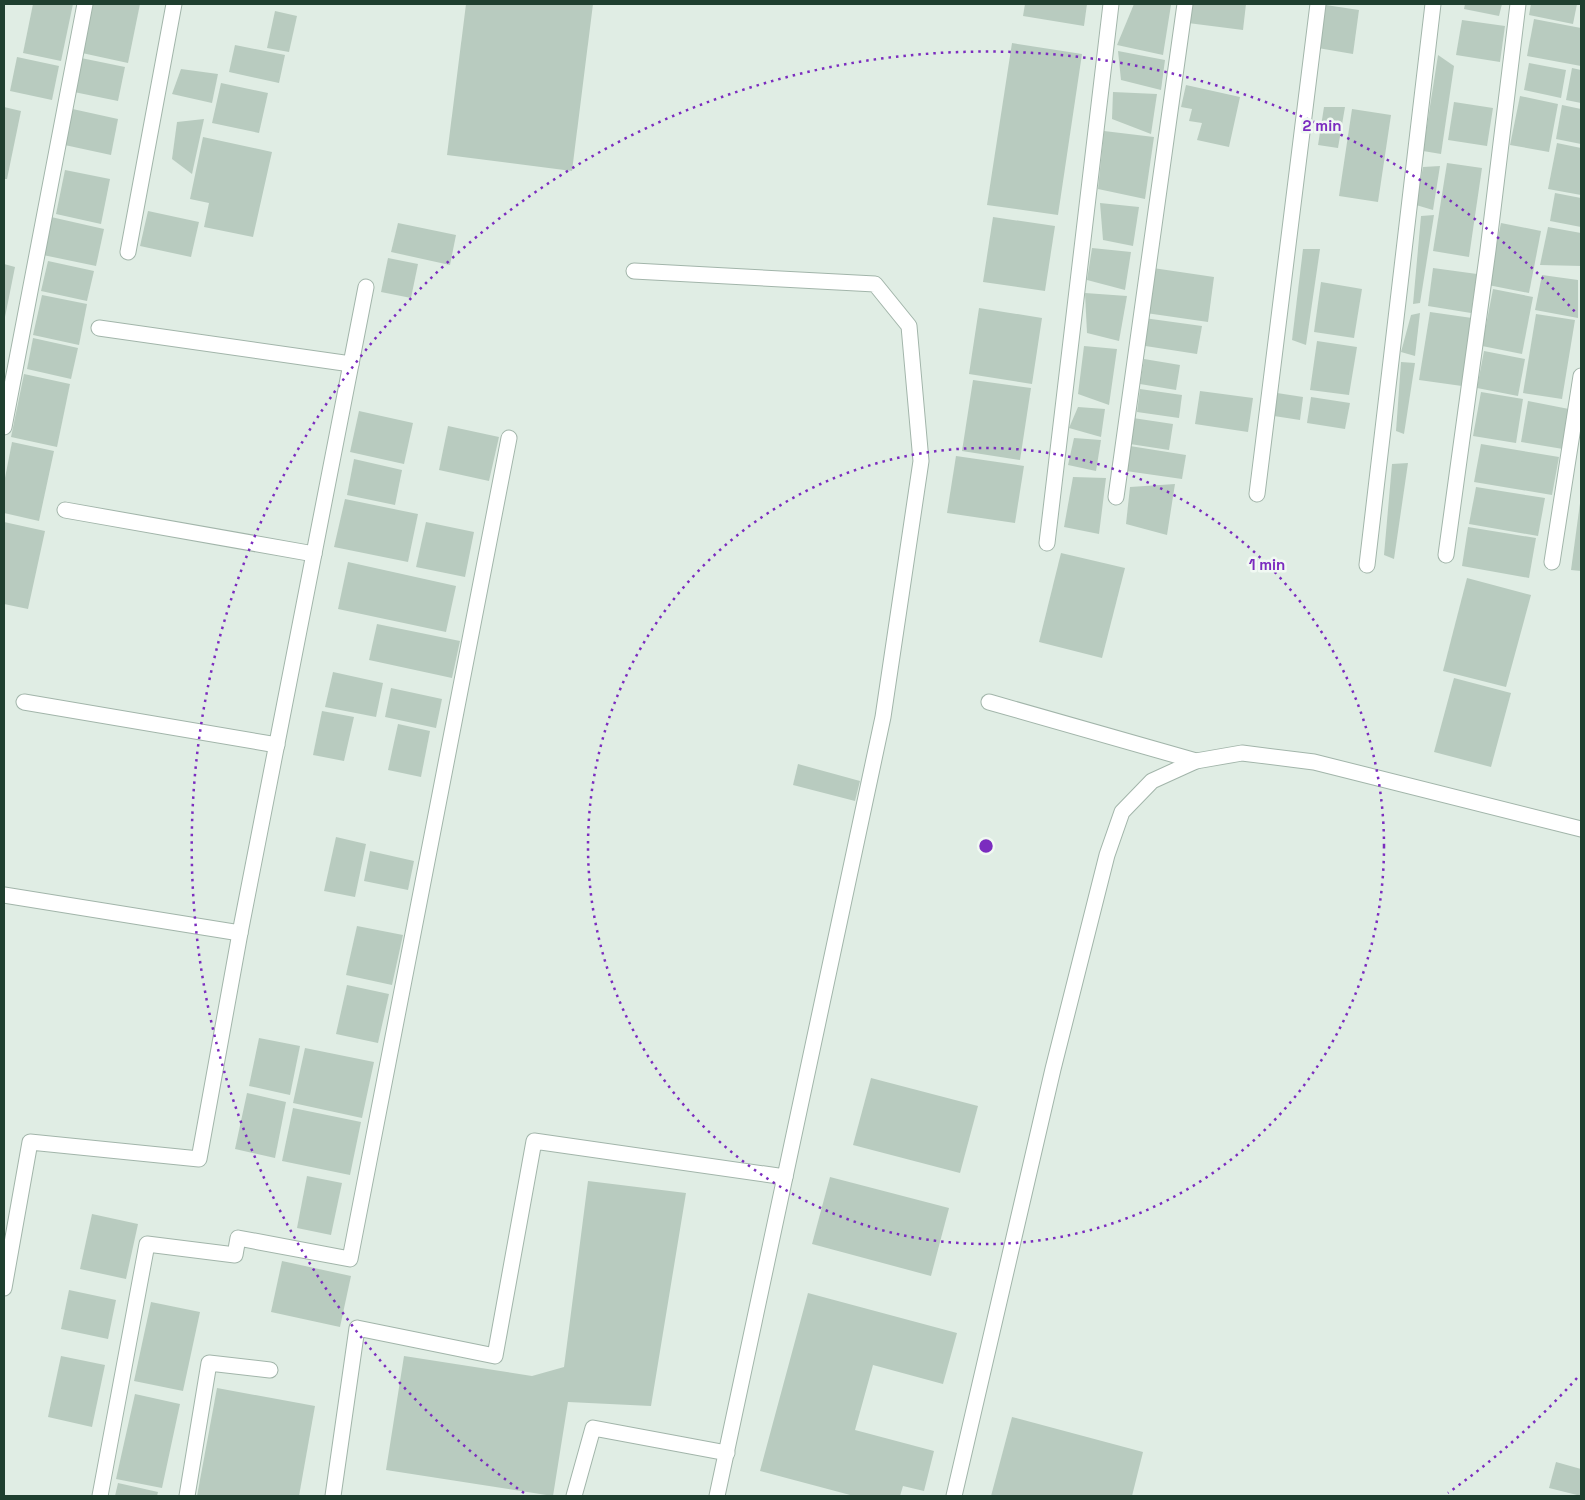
<svg xmlns="http://www.w3.org/2000/svg" width="1585" height="1500" font-family="'Space Grotesk',sans-serif">
  <style>
    .building { fill: #b8cbbf }
    .lines { fill: none; stroke-linecap: round; stroke-linejoin: round }
    .minor-casing { stroke: #a2b5aa; stroke-width: 17 }
    .minor { stroke: #fff; stroke-width: 15 }
    .ring { fill: none; stroke: #7b2cbf; stroke-width: 2.5; stroke-dasharray: 2.5 5 }
    .centre { fill: #7b2cbf; stroke: #f1f9f3; stroke-width: 2.5 }
    .ring-label { font-size: 15px; text-anchor: middle; font-weight: bold; fill: #7b2cbf; stroke: #f1f9f3; stroke-width: 5; stroke-linejoin: round; paint-order: stroke }
  </style>
  <rect width="100%" height="100%" fill="#e0ede4"/>
  <!-- building -->
  <g class="building">
    <polygon points="33,4 73,4 61,61 23,53"/>
    <polygon points="93,4 140,4 128,63 82,53"/>
    <polygon points="466,4 593,4 572,171 447,155"/>
    <polygon points="1025,4 1087,4 1084,26 1023,16"/>
    <polygon points="1134,4 1171,5 1163,55 1117,45"/>
    <polygon points="1191,4 1246,4 1243,30 1188,23"/>
    <polygon points="1319,4 1359,10 1353,54 1312,47"/>
    <polygon points="1465,4 1502,4 1499,16 1464,9"/>
    <polygon points="1531,4 1577,4 1573,24 1529,15"/>
    <polygon points="275,11 297,16 289,52 267,48"/>
    <polygon points="1534,19 1581,28 1581,66 1527,56"/>
    <polygon points="1462,20 1505,26 1500,62 1456,55"/>
    <polygon points="1012,43 1082,54 1058,215 987,205"/>
    <polygon points="235,45 285,55 279,83 229,72"/>
    <polygon points="1118,51 1165,60 1161,90 1121,80"/>
    <polygon points="1438,55 1454,66 1441,154 1423,151"/>
    <polygon points="17,57 59,66 52,100 10,91"/>
    <polygon points="81,58 125,67 118,101 74,92"/>
    <polygon points="1529,63 1566,70 1561,98 1524,90"/>
    <polygon points="1572,68 1581,70 1581,103 1566,100"/>
    <polygon points="181,69 218,74 212,103 172,94"/>
    <polygon points="221,83 268,93 259,133 212,123"/>
    <polygon points="1186,85 1240,97 1229,147 1197,140 1202,123 1189,121 1192,109 1181,107"/>
    <polygon points="1113,92 1157,94 1151,134 1112,119"/>
    <polygon points="1520,96 1558,104 1549,152 1510,145"/>
    <polygon points="1454,102 1493,108 1487,146 1448,140"/>
    <polygon points="1562,105 1581,109 1581,144 1556,139"/>
    <polygon points="4,107 21,111 7,179 4,179"/>
    <polygon points="1324,107 1345,107 1338,148 1318,145"/>
    <polygon points="68,108 118,119 111,155 60,144"/>
    <polygon points="1352,109 1391,115 1378,202 1339,196"/>
    <polygon points="204,119 192,174 172,159 177,122"/>
    <polygon points="1104,131 1154,137 1145,199 1098,189"/>
    <polygon points="203,137 272,152 253,237 204,227 209,203 190,199"/>
    <polygon points="1557,143 1581,148 1581,195 1548,189"/>
    <polygon points="1447,163 1482,168 1469,257 1433,251"/>
    <polygon points="1440,166 1433,210 1416,205 1423,167"/>
    <polygon points="65,170 110,179 101,224 56,214"/>
    <polygon points="1555,193 1581,198 1581,227 1550,221"/>
    <polygon points="1100,203 1139,207 1133,246 1103,240"/>
    <polygon points="148,211 199,222 191,257 140,246"/>
    <polygon points="1434,215 1420,303 1413,304 1421,216"/>
    <polygon points="51,217 104,229 96,266 43,255"/>
    <polygon points="993,217 1055,226 1045,291 983,282"/>
    <polygon points="398,223 456,235 450,265 391,252"/>
    <polygon points="1501,223 1541,231 1529,293 1488,285"/>
    <polygon points="1548,227 1581,233 1581,266 1540,265"/>
    <polygon points="1092,248 1131,252 1125,290 1087,280"/>
    <polygon points="1303,249 1320,249 1306,345 1292,340"/>
    <polygon points="388,258 418,264 411,298 381,292"/>
    <polygon points="48,261 94,271 87,301 41,291"/>
    <polygon points="4,264 15,267 5,317 4,316"/>
    <polygon points="1153,268 1214,277 1208,322 1146,313"/>
    <polygon points="1433,268 1477,274 1471,313 1428,306"/>
    <polygon points="1542,275 1578,280 1578,318 1535,310"/>
    <polygon points="1321,282 1362,289 1354,338 1314,332"/>
    <polygon points="1493,289 1533,297 1522,354 1482,346"/>
    <polygon points="1085,293 1127,296 1119,341 1087,333"/>
    <polygon points="42,295 87,304 79,345 33,335"/>
    <polygon points="979,308 1042,318 1032,384 969,374"/>
    <polygon points="1430,312 1472,318 1462,386 1419,380"/>
    <polygon points="1420,313 1415,356 1401,352 1411,315"/>
    <polygon points="1536,314 1575,320 1562,399 1523,393"/>
    <polygon points="1144,318 1202,326 1197,354 1139,345"/>
    <polygon points="33,338 78,348 71,379 27,369"/>
    <polygon points="1317,341 1357,347 1349,395 1310,390"/>
    <polygon points="1084,346 1117,349 1109,405 1078,394"/>
    <polygon points="1484,351 1525,359 1518,396 1477,388"/>
    <polygon points="1144,359 1180,365 1176,390 1140,384"/>
    <polygon points="1401,362 1415,363 1404,434 1396,431"/>
    <polygon points="24,374 70,384 57,447 11,437"/>
    <polygon points="973,380 1031,388 1020,460 962,451"/>
    <polygon points="1140,389 1182,395 1179,418 1137,412"/>
    <polygon points="1200,391 1253,398 1248,432 1195,424"/>
    <polygon points="1481,392 1523,399 1516,443 1473,436"/>
    <polygon points="1277,393 1303,397 1300,420 1274,416"/>
    <polygon points="1311,397 1350,403 1345,429 1307,423"/>
    <polygon points="1528,401 1569,409 1563,449 1521,442"/>
    <polygon points="1078,407 1105,409 1101,437 1069,428"/>
    <polygon points="359,411 413,423 404,464 350,452"/>
    <polygon points="1133,418 1173,424 1169,450 1130,444"/>
    <polygon points="448,426 499,437 489,481 439,470"/>
    <polygon points="1074,438 1101,440 1096,471 1068,465"/>
    <polygon points="12,442 54,451 39,521 4,513 4,483"/>
    <polygon points="1481,444 1559,457 1552,495 1474,482"/>
    <polygon points="1130,446 1186,455 1182,479 1126,471"/>
    <polygon points="956,456 1024,466 1015,523 947,513"/>
    <polygon points="354,459 402,470 395,505 347,495"/>
    <polygon points="1408,463 1394,559 1384,555 1392,464"/>
    <polygon points="1073,477 1106,478 1099,534 1064,527"/>
    <polygon points="1175,484 1167,535 1126,524 1130,487"/>
    <polygon points="1476,487 1545,498 1538,536 1469,524"/>
    <polygon points="345,499 418,514 408,562 334,547"/>
    <polygon points="1580,503 1581,503 1581,571 1571,570"/>
    <polygon points="4,522 45,531 28,609 4,604"/>
    <polygon points="426,522 474,532 465,577 416,567"/>
    <polygon points="1468,527 1536,538 1529,578 1462,566"/>
    <polygon points="1061,553 1125,568 1102,658 1039,642"/>
    <polygon points="348,562 456,586 446,632 338,609"/>
    <polygon points="1467,578 1531,595 1506,687 1443,671"/>
    <polygon points="377,624 460,641 452,678 369,660"/>
    <polygon points="333,672 383,683 376,717 325,707"/>
    <polygon points="1454,678 1511,693 1491,767 1434,752"/>
    <polygon points="391,688 442,699 436,728 385,717"/>
    <polygon points="322,711 354,717 344,761 313,755"/>
    <polygon points="398,724 430,731 421,777 388,770"/>
    <polygon points="798,764 860,781 855,801 793,785"/>
    <polygon points="336,837 366,844 355,897 324,891"/>
    <polygon points="370,851 414,861 408,890 364,881"/>
    <polygon points="357,926 403,935 392,985 346,975"/>
    <polygon points="347,985 389,994 378,1043 336,1034"/>
    <polygon points="259,1038 300,1046 290,1095 249,1086"/>
    <polygon points="305,1048 374,1062 362,1118 293,1103"/>
    <polygon points="871,1078 978,1106 960,1173 853,1145"/>
    <polygon points="247,1093 286,1102 275,1158 235,1149"/>
    <polygon points="293,1108 361,1122 350,1175 282,1161"/>
    <polygon points="307,1176 342,1183 331,1235 297,1228"/>
    <polygon points="830,1177 949,1208 931,1276 812,1244"/>
    <polygon points="588,1181 686,1193 651,1406 568,1402 553,1496 386,1470 404,1356 532,1376 564,1367"/>
    <polygon points="92,1214 138,1224 126,1279 80,1269"/>
    <polygon points="282,1261 351,1276 340,1327 271,1312"/>
    <polygon points="69,1290 116,1300 108,1339 61,1329"/>
    <polygon points="808,1293 957,1333 943,1384 873,1365 855,1430 934,1451 924,1491 903,1486 900,1496 854,1496 760,1471"/>
    <polygon points="151,1302 200,1312 183,1391 134,1381"/>
    <polygon points="61,1356 105,1365 92,1427 48,1417"/>
    <polygon points="217,1388 315,1406 299,1496 197,1496"/>
    <polygon points="135,1394 180,1404 162,1488 116,1479"/>
    <polygon points="1012,1417 1143,1452 1132,1496 991,1496"/>
    <polygon points="1556,1462 1581,1469 1581,1496 1549,1488"/>
    <polygon points="118,1483 158,1492 157,1496 115,1496"/>
  </g>
  <g class="lines">
    <!-- minor casing -->
    <g class="minor-casing">
      <g id="minor">
        <polyline points="128,252 174,4"/>
        <polyline points="634,271 875,284 909,326 921,461 883,717 717,1496"/>
        <polyline points="99,328 351,364"/>
        <polyline points="4,427 85,4"/>
        <polyline points="1257,494 1318,4"/>
        <polyline points="1116,497 1185,4"/>
        <polyline points="65,510 314,554"/>
        <polyline points="1047,543 1111,4"/>
        <polyline points="1446,555 1488,250 1518,4"/>
        <polyline points="1552,562 1581,376"/>
        <polyline points="1367,565 1433,4"/>
        <polyline points="24,702 277,745"/>
        <polyline points="989,702 1196,761"/>
        <polyline points="4,895 240,933"/>
        <polyline points="4,1288 30,1142 199,1159 240,933 366,287"/>
        <polyline points="100,1496 147,1244 235,1255 238,1238 350,1259 509,438"/>
        <polyline points="187,1496 209,1363 270,1370"/>
        <polyline points="333,1496 357,1328 495,1356 534,1141 785,1177"/>
        <polyline points="574,1496 593,1428 727,1453"/>
        <polyline points="954,1496 1053,1069 1107,855 1122,812 1152,781 1196,761 1242,753 1314,762 1581,829"/>
      </g>
    </g>
    <!-- minor -->
    <use href="#minor" class="minor"/>
  </g>
  <!-- distance rings -->
  <g class="ring">
    <circle cx="986" cy="846" r="398"/>
    <path d="M1577 1378A795 795 0 0 1 1448 1493M524 1493A795 795 0 1 1 1577 314"/>
  </g>
  <circle cx="986" cy="846" r="8" class="centre"/>
  <g class="ring-label">
    <text x="1322" y="131">2 min</text>
    <text x="1267" y="570">1 min</text>
  </g>
  <!-- border -->
  <rect width="1585" height="1500" fill="none" stroke="#1f3f2f" stroke-width="10"/>
</svg>
